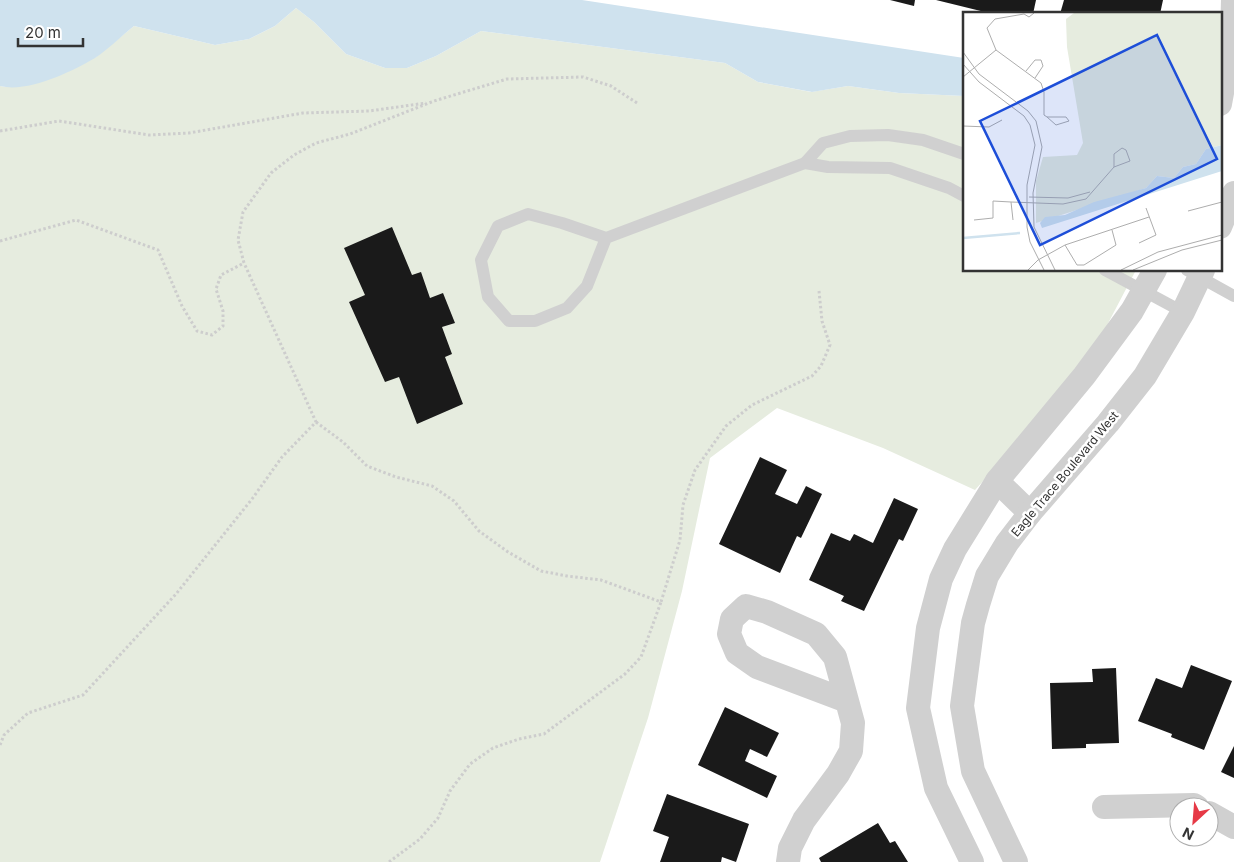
<svg xmlns="http://www.w3.org/2000/svg" width="1234" height="862" font-family="Inter,sans-serif">
  <style>
    .green { fill: #e6ecdf }
    .water { fill: #cfe2ee }
    .building { fill: #1a1a1a }
    .lines { fill: none; stroke-linecap: round; stroke-linejoin: round }
    .path { stroke: #cdcdcd; stroke-width: 3; stroke-dasharray: 2.5 2.5; stroke-linecap: butt }
    .lane { stroke: #d0d0d0; stroke-width: 12 }
    .street { stroke: #d0d0d0; stroke-width: 24 }
    .labels { text-anchor: middle; stroke-width: 5; stroke-linejoin: round; paint-order: stroke }
    .street-label { font-size: 12px; fill: #333; stroke: #fff }
    .inset-river { fill: none; stroke: #cfe2ee; stroke-width: 2.5 }
    .inset-road { fill: none; stroke: #adadad; stroke-width: 1 }
    .view { fill: #1d4ed8; fill-opacity: 0.15; stroke: #1d4ed8; stroke-width: 2.5 }
    .inset-edge { fill: none; stroke: #333; stroke-width: 2.5 }
  </style>
  <rect width="100%" height="100%" fill="#fff"/>
  <!-- green -->
  <polygon class="green" points="296,8 314,22 346,54 385,68 407,68 436,56 481,31 725,63 758,82 811,92 848,86 899,93 964,96 964,270 1136,270 1083,371 975,490 883,448 777,408 710,458 682,591 648,718 600,862 0,862 0,86 7,87 96,57 134,26 215,45 249,39 275,26"/>
  <!-- water -->
  <path class="water" d="M0 0H582L964 58V96L899 93 848 86 812 92 758 82 725 63 481 31 436 56 407 68H385L346 54 314 22 296 8 275 26 249 39 215 45 134 26C121 36 109 49 95 58 71 72 28 93 0 86Z"/>
  <!-- building -->
  <g class="building">
    <polygon points="890,0 915,0 914,6"/>
    <polygon points="936,0 1036,0 1033,14 993,14"/>
    <polygon points="1064,0 1163,0 1160,14 1060,14"/>
    <polygon points="392,227 412,275 421,272 430,298 443,293 455,323 442,327 452,354 445,357 463,404 417,424 399,377 385,382 349,302 365,295 344,248"/>
    <polygon points="760,457 787,470 775,494 797,504 806,486 822,494 801,538 797,536 780,573 719,544"/>
    <polygon points="894,498 918,509 903,541 899,539 864,611 841,601 844,596 809,580 831,533 850,541 854,534 873,543"/>
    <polygon points="1191,665 1232,681 1204,750 1171,737 1172,734 1138,721 1156,678 1182,688"/>
    <polygon points="1116,668 1119,743 1086,744 1086,748 1052,749 1050,683 1093,682 1092,669"/>
    <polygon points="725,707 779,733 767,757 750,749 745,761 777,776 767,798 698,765"/>
    <polygon points="1234,746 1234,778 1221,772"/>
    <polygon points="667,794 749,824 736,862 722,857 721,862 660,862 669,837 653,831"/>
    <polygon points="878,823 890,843 895,841 908,862 821,862 819,858"/>
  </g>
  <g class="lines">
    <!-- path -->
    <g class="path">
      <polyline points="0,131 59,121 149,135 189,133 303,113 369,111 426,103"/>
      <polyline points="0,241 76,220 158,250 182,306 197,331 212,335 223,326 223,311 216,289 221,275 244,263 238,240 243,212 271,173 294,155 316,143 350,134 434,101 507,79 583,77 611,86 637,103"/>
      <polyline points="316,422 343,442 367,466 396,477 432,486 454,501 479,531 508,552 541,571 567,576 601,580 661,602 680,540 683,505 695,470 726,426 752,405 812,376 821,366 830,345 822,321 819,291"/>
      <polyline points="0,745 4,735 28,713 83,695 176,594 252,499 282,457 316,422 244,263"/>
      <polyline points="389,862 420,839 438,818 450,791 470,764 493,748 519,739 544,734 625,674 641,657 661,602"/>
    </g>
    <!-- lane -->
    <g class="lane">
      <polyline points="805,163 828,167 890,168 949,188 964,196"/>
      <polyline points="606,238 587,286 567,308 535,321 509,321 488,297 481,260 498,226 528,214 562,223 606,238 805,163 823,143 850,136 888,135 923,140 964,154"/>
      <polyline points="1105,270 1183,312"/>
      <polyline points="1187,270 1234,296"/>
    </g>
    <!-- street -->
    <g class="street">
      <polyline points="1220,104 1232,37 1233,0"/>
      <polyline points="1220,227 1234,193"/>
      <polyline points="997,481 1030,513"/>
      <polyline points="1104,807 1194,805 1197,807"/>
      <polyline points="1209,813 1234,827"/>
      <polyline points="788,862 790,848 804,820 838,774 851,751 853,723 835,657 816,634 767,612 746,606 732,619 729,634 737,653 757,667 847,701"/>
      <polyline points="972,862 936,788 918,708 928,628 941,579 955,549 997,481 1084,376 1132,311 1155,270"/>
      <polyline points="1016,862 973,771 962,706 973,623 978,605 987,576 1007,543 1030,513 1108,423 1145,376 1183,312 1203,270"/>
    </g>
  </g>
  <g class="labels">
    <!-- street labels -->
    <g class="street-label">
      <text transform="translate(1065 474) rotate(-50)" y="4">Eagle Trace Boulevard West</text>
    </g>
  </g>
  <!-- overview -->
  <g transform="translate(963 12)">
    <rect width="259" height="259" fill="#fff"/>
    <path d="M111 1H259V133L243 137 233 152 220 155 211 166 194 164 183 176 73 211V169L80 145 114 143 120 131 104 35 103 7Z" fill="#e6ecdf"/>
    <path d="M259 133V159L79 216 77 211 82 205 102 203 131 190 183 176 194 164 211 166 220 155 233 152 243 137Z" fill="#cfe2ee"/>
    <path class="inset-river" d="M0 226 57 221"/>
    <path class="inset-road" d="M71 1 66 5 61 2 32 7 24 16 33 38 78 71 81 80V103L84 105H103L106 109 93 113 84 105M0 40 16 62 65 99 73 109 79 135 70 181 71 215 92 258M0 52 16 70 61 104 67 113 72 133 64 173V215L67 230 81 258M63 59 72 48H78L80 54 72 66M0 65 33 38M0 114 26 115 39 108M66 185 105 186 127 180M225 199 259 190M11 208 30 206V189L48 190M50 208 48 190 100 192 123 187 151 155 167 149 163 138 159 136 151 142V155M176 231 193 223 183 196M102 233 114 253H121L153 233 149 218M65 258 75 248 102 233 186 205M158 258 195 240 259 223M170 258 219 238 259 228"/>
    <path class="view" d="M194 23 254 147 77 233 17 109Z"/>
    <rect width="259" height="259" class="inset-edge"/>
  </g>
  <!-- north arrow -->
  <g transform="translate(1194 822) rotate(206)"><circle r="24" fill="#ffffff" stroke="#adadad"/>
  <path d="M0-4L9 19L0 12L-9 19Z" fill="#e63946"/>
  <text y="-8" font-size="14" font-weight="bold" text-anchor="middle" fill="#333333">N</text>
  </g>
  <!-- scale -->
  <path d="M18 38v8h65v-8" fill="none" stroke="#333333" stroke-width="2.5"/>
  <text x="25" y="38" font-size="15" fill="#333333" stroke="#ffffff" stroke-width="4" paint-order="stroke">20 m</text>
</svg>
